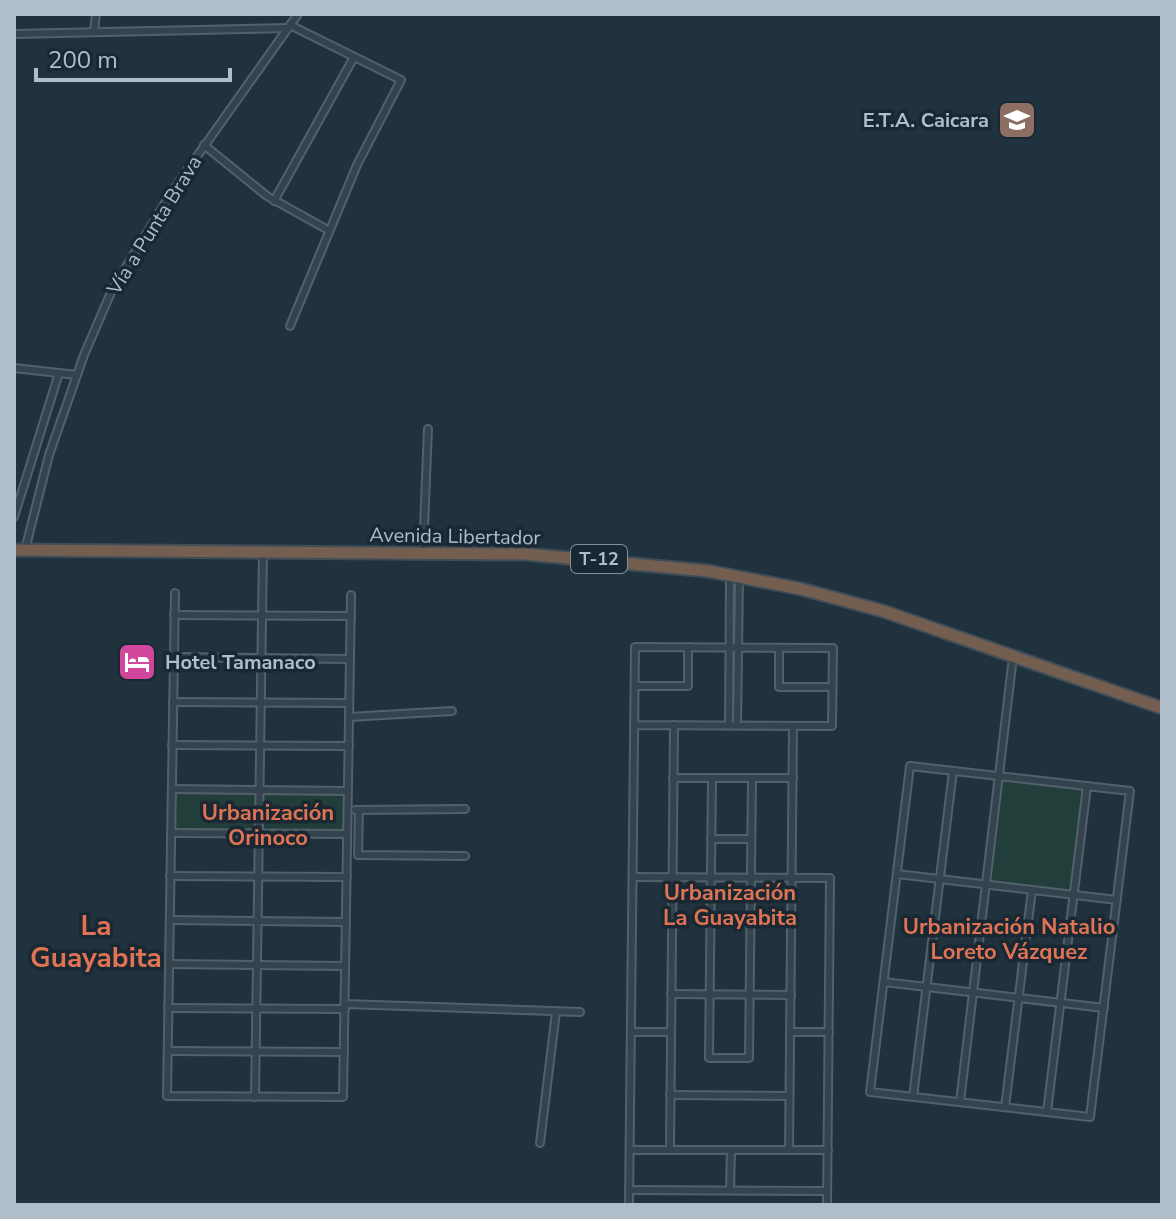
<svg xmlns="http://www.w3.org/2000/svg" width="1176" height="1219" font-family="'Nunito Sans',sans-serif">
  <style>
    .green { fill: #223e3b }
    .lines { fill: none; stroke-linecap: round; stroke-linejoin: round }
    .street-casing { stroke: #52616b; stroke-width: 10 }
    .highway-casing { stroke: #3f4e58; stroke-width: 15 }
    .street { stroke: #34434d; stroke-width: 6 }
    .highway { stroke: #745e50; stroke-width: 11 }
    .labels { text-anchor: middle; stroke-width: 7; stroke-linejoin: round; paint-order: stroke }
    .shield { fill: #192832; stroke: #82919c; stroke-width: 2 }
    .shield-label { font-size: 18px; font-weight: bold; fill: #afbec9 }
    .poi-label { font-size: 20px; font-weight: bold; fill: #afbec9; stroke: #192832; text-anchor: end }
    .street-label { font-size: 20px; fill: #afbec9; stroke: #192832 }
    .neighbourhood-label { font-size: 22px; font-weight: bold; fill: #e07353; stroke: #192832 }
    .district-label { font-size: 28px; font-weight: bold; fill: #e07353; stroke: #192832 }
  </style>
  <rect width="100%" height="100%" fill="#20323d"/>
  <!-- green -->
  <g class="green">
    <polygon points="1002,779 1084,789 1071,892 990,882"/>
    <polygon points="175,793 256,794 256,830 174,830"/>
    <polygon points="263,794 345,794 344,831 263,830"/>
  </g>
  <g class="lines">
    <!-- street casing -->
    <g class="street-casing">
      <g id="street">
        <polyline points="94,32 96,14"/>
        <polyline points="14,34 288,28"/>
        <polyline points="204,145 267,196 328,230"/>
        <polyline points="274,201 354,57"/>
        <polyline points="290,326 357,165 401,80 290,25"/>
        <polyline points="14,368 77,375"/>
        <polyline points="14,517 59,373"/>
        <polyline points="25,550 49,455 84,355 112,290 171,193 298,14"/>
        <polyline points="423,552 428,429"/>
        <polyline points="175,593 167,1096 343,1097 351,595"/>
        <polyline points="174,615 351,616"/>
        <polyline points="779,648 779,687 832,687"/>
        <polyline points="174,657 350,659"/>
        <polyline points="635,686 688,686 688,647"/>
        <polyline points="173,702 349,703"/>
        <polyline points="349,717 452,711"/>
        <polyline points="729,725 730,575"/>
        <polyline points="737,725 739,577"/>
        <polyline points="172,745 349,746"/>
        <polygon points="910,766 1130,791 1090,1117 870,1092"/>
        <polyline points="673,778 793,778"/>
        <polyline points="712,778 709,1058 749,1058 752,778"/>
        <polyline points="172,789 348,791"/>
        <polyline points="355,810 465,809"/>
        <polyline points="359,810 358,855 465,856"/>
        <polyline points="171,833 347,834"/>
        <polyline points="711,839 751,839"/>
        <polyline points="897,874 1117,900"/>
        <polyline points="170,876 347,877"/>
        <polyline points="633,877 830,878 827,1205"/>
        <polyline points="710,918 751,918"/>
        <polyline points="170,920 346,922"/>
        <polyline points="169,964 345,966"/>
        <polyline points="884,982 1104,1008"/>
        <polyline points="671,994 791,995"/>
        <polyline points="345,1004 580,1012"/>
        <polyline points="168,1008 345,1009"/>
        <polyline points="631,1032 671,1032"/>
        <polyline points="790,1032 829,1032"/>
        <polyline points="168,1051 344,1052"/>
        <polyline points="670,1095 789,1096"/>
        <polyline points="255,1097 263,551"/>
        <polyline points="913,1097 953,771"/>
        <polyline points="960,1102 1013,657"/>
        <polyline points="1005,1107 1032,890"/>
        <polyline points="1047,1112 1087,786"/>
        <polyline points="540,1143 556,1012"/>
        <polyline points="630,1150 828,1150"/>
        <polyline points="670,1150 674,725"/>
        <polyline points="789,1150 793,726"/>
        <polyline points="629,1190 827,1191"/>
        <polyline points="730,1190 731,1150"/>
        <polyline points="629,1205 635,647 833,648 832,726 634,725"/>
      </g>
    </g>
    <!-- highway casing -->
    <g class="highway-casing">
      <polyline id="highway" points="14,550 525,554 708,571 801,589 883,611 1162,708"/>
    </g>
    <!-- street -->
    <use href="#street" class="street"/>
    <!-- highway -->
    <use href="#highway" class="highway"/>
  </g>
  <!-- icons -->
  <defs>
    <g id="school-square" transform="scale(2)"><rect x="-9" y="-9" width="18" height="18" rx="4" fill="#8d6e63" stroke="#192832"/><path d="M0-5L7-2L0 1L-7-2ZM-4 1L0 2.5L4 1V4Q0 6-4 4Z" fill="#fff"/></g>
    <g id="hotel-square" transform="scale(2)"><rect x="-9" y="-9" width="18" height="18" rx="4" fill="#d1479c" stroke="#192832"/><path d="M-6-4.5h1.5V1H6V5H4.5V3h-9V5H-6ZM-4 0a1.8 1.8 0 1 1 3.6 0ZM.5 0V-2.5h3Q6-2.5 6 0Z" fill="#fff"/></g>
  </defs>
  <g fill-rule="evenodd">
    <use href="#school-square" x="1017" y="120"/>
    <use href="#hotel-square" x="137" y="662"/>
  </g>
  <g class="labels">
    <!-- shield labels -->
    <rect class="shield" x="571" y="545" width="56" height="28" rx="6"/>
    <g class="shield-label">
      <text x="599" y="565">T-12</text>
    </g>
    <!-- poi labels -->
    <g class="poi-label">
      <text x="989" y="127">E.T.A. Caicara</text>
      <text x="165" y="669" text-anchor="start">Hotel Tamanaco</text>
    </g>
    <!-- street labels -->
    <g class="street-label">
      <text transform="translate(154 225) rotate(-58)" y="7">Vía a Punta Brava</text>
      <text transform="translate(455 536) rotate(1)" y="7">Avenida Libertador</text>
    </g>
    <!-- neighbourhood labels -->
    <g class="neighbourhood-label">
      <text x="268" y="820">Urbanización<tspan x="268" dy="25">Orinoco</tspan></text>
      <text x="730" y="900">Urbanización<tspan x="730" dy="25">La Guayabita</tspan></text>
      <text x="1009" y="934">Urbanización Natalio<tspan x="1009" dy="25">Loreto Vázquez</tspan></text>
    </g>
    <!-- district labels -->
    <g class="district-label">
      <text x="96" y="935">La<tspan x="96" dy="32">Guayabita</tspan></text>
    </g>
  </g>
  <!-- border -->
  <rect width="1176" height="1219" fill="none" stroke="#afbec9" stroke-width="32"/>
  <!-- scale -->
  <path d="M36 68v12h194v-12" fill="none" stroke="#afbec9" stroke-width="4"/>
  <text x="48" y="68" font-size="24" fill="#afbec9" stroke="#192832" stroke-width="6" paint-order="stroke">200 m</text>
</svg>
